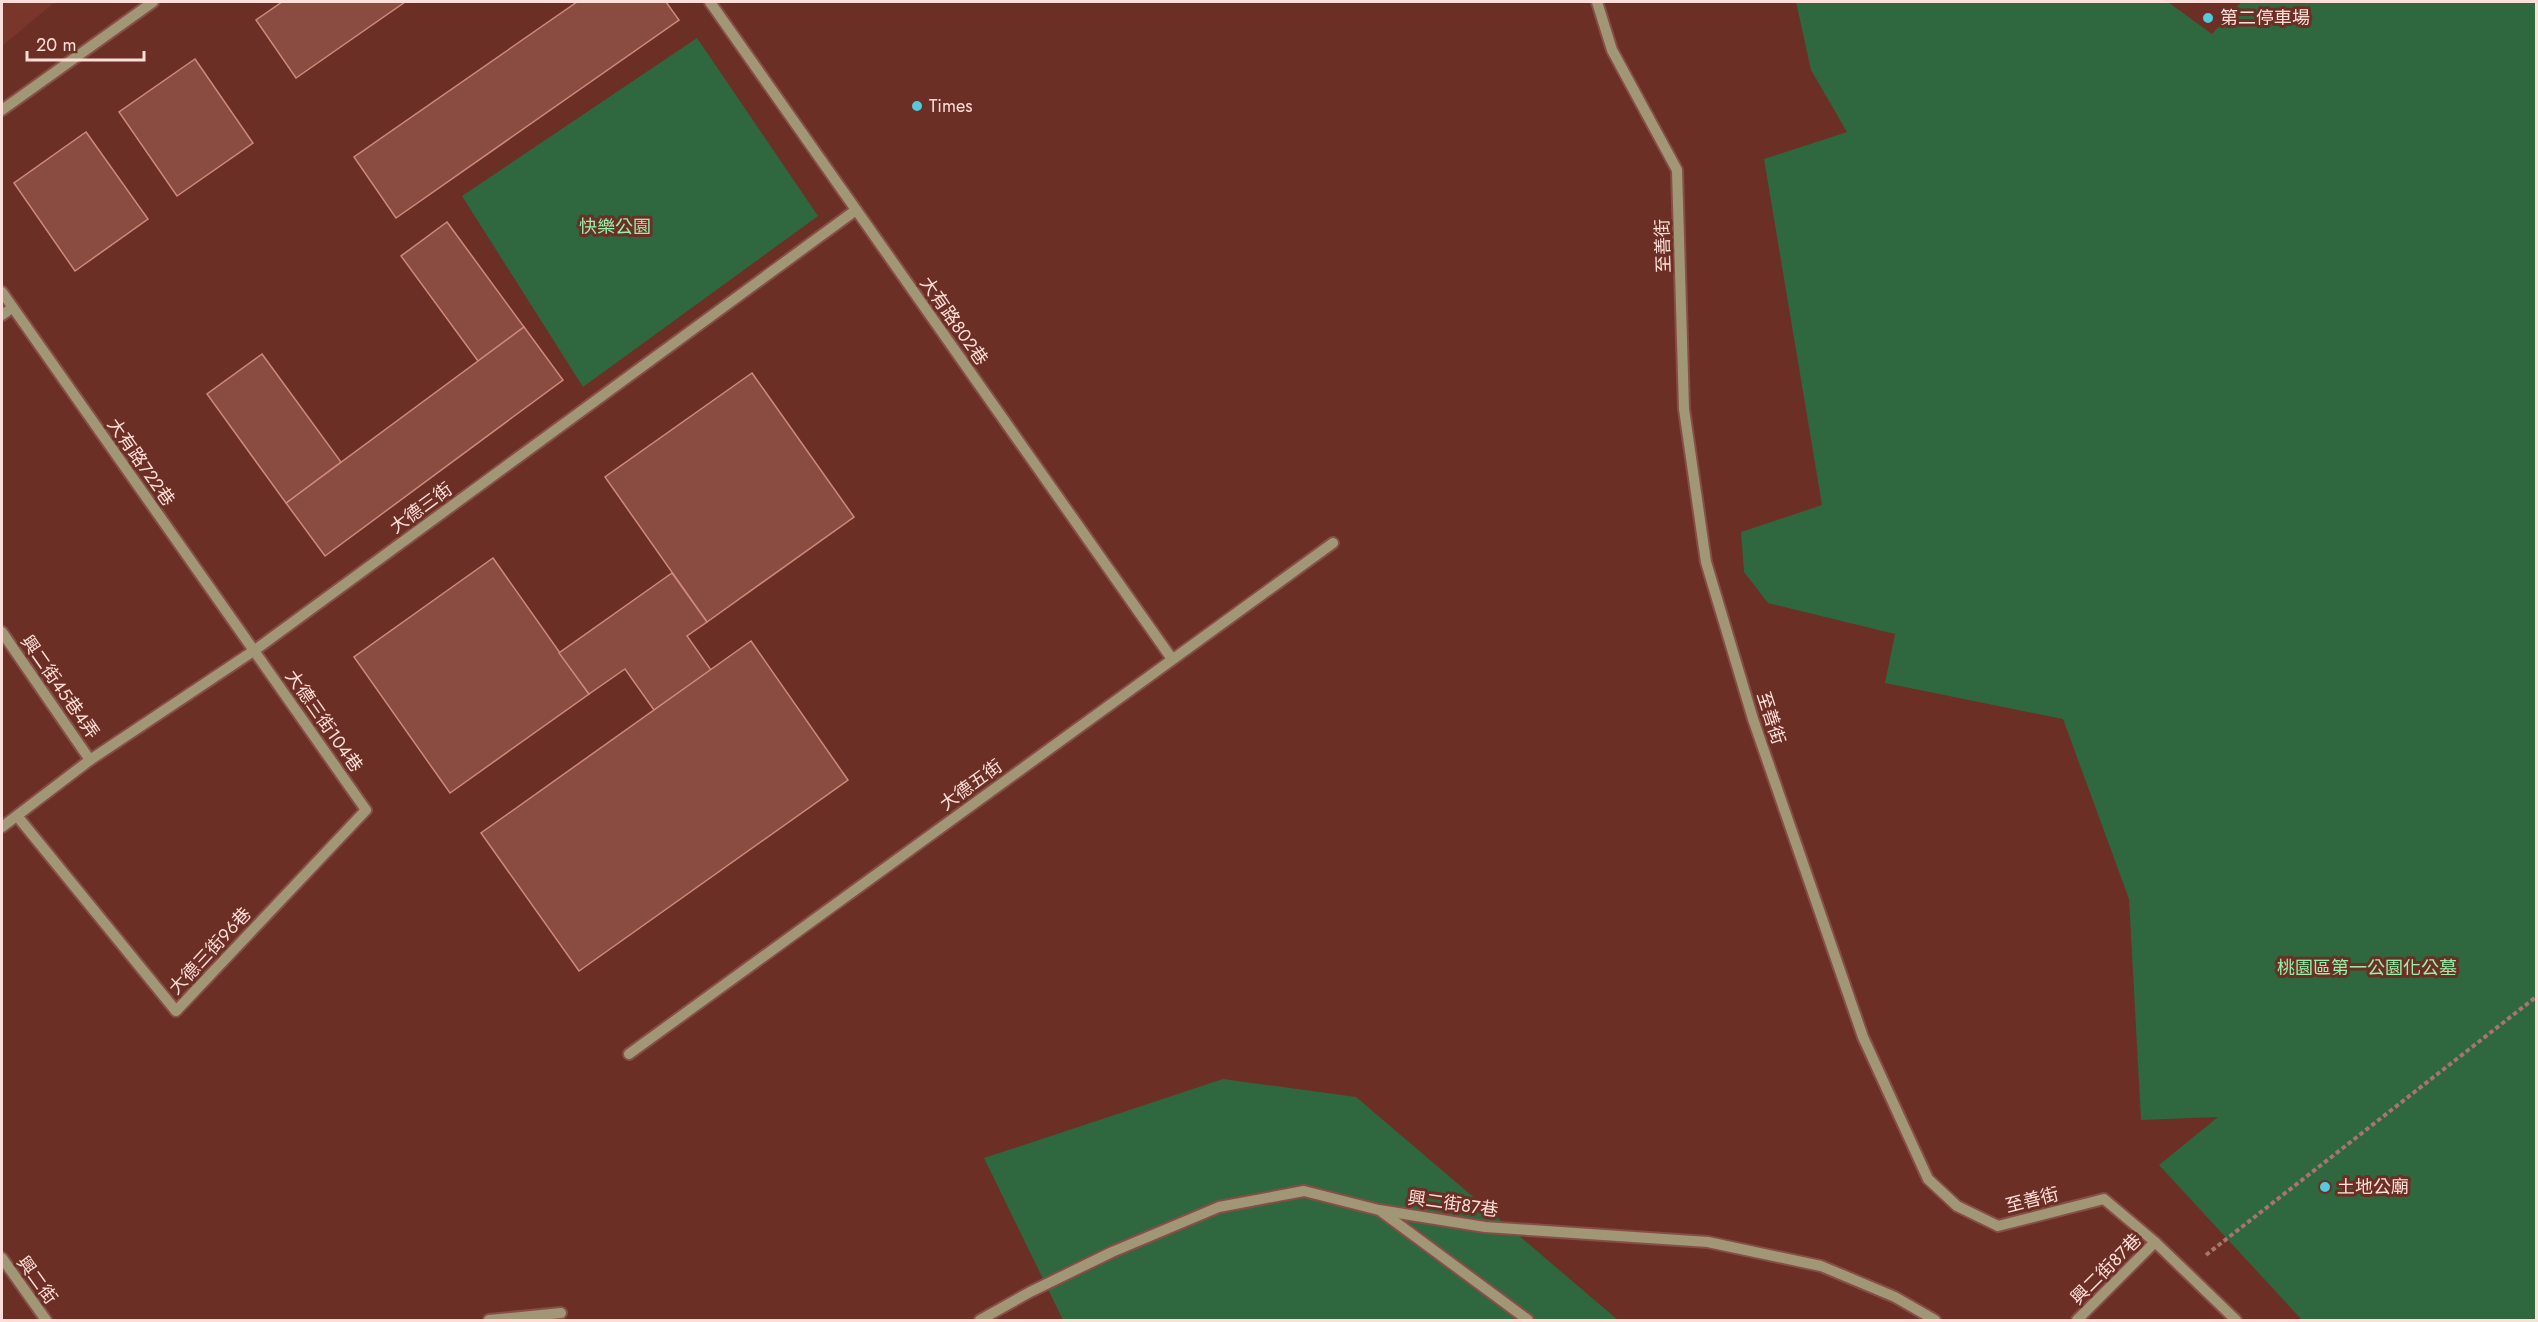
<svg xmlns="http://www.w3.org/2000/svg" width="2538" height="1322" font-family="Jost,'Noto Sans TC',sans-serif">
  <style>
    .built { fill: #7a362b }
    .green { fill: #2f673e }
    .building { fill: #8a4b40; stroke: #cf897c; stroke-width: 1.5 }
    .lines { fill: none; stroke-linecap: round; stroke-linejoin: round }
    .minor-casing { stroke: #864e46; stroke-width: 14 }
    .path { stroke: #a6756d; stroke-width: 4; stroke-dasharray: 4.5 3; stroke-linecap: butt }
    .minor { stroke: #a19676; stroke-width: 10 }
    .poi-dot { fill: #54cade; stroke: #6c2f26; stroke-width: 2 }
    .labels { text-anchor: middle; stroke-width: 6; stroke-linejoin: round; paint-order: stroke }
    .poi-label { font-size: 18px; fill: #fdded8; stroke: #6c2f26; text-anchor: start }
    .park-label { font-size: 18px; fill: #93f1aa; stroke: #6c2f26 }
    .street-label { font-size: 18px; fill: #fdded8; stroke: #6c2f26 }
  </style>
  <rect width="100%" height="100%" fill="#6c2f26"/>
  <!-- built -->
  <polygon class="built" points="2,2 55,2 2,46"/>
  <!-- green -->
  <g class="green">
    <polygon points="1796,2 2168,2 2212,34 2241,2 2536,2 2536,1320 2302,1320 2159,1165 2218,1117 2141,1120 2129,899 2063,719 1885,683 1895,634 1768,603 1744,572 1741,532 1822,505 1764,159 1847,132 1811,70"/>
    <polygon points="697,38 818,216 583,387 462,196"/>
    <polygon points="1223,1079 1356,1097 1618,1320 1063,1320 984,1158"/>
  </g>
  <!-- building -->
  <g class="building">
    <polygon points="282,2 405,2 296,78 256,20"/>
    <polygon points="577,2 666,2 679,20 396,218 354,157"/>
    <polygon points="195,59 253,143 177,196 119,112"/>
    <polygon points="86,132 148,219 75,271 14,183"/>
    <polygon points="447,222 524,327 478,361 401,256"/>
    <polygon points="524,327 563,380 325,556 286,503"/>
    <polygon points="262,354 341,462 286,503 207,394"/>
    <polygon points="752,373 854,517 707,622 605,477"/>
    <polygon points="493,558 589,694 450,793 354,657"/>
    <polygon points="672,573 707,622 687,636 711,670 654,710 625,669 589,694 559,653"/>
    <polygon points="751,641 848,780 579,971 481,833"/>
  </g>
  <g class="lines">
    <!-- minor casing -->
    <g class="minor-casing">
      <g id="minor">
        <polyline points="710,2 1172,659"/>
        <polyline points="1597,2 1612,50 1677,170 1684,409 1706,562 1753,719 1863,1037 1928,1179 1957,1206 1998,1226 2104,1199 2155,1242"/>
        <polyline points="2,110 153,2"/>
        <polyline points="2,292 366,810 176,1011 18,817"/>
        <polyline points="2,315 12,308"/>
        <polyline points="2,632 90,760"/>
        <polyline points="2,827 90,760 255,650 856,210"/>
        <polyline points="629,1054 1333,543"/>
        <polyline points="1382,1212 1528,1320"/>
        <polyline points="2,1258 46,1320"/>
        <polyline points="489,1320 561,1313"/>
        <polyline points="980,1320 1030,1292 1112,1252 1219,1207 1304,1191 1379,1210 1485,1227 1708,1242 1821,1266 1895,1297 1935,1320"/>
        <polyline points="2077,1320 2155,1242 2236,1320"/>
      </g>
    </g>
    <!-- path -->
    <polyline class="path" points="2206,1255 2536,997"/>
    <!-- minor -->
    <use href="#minor" class="minor"/>
  </g>
  <!-- markers -->
  <g class="poi-dot">
    <circle cx="2208" cy="18" r="6"/>
    <circle cx="917" cy="106" r="6"/>
    <circle cx="2325" cy="1187" r="6"/>
  </g>
  <g class="labels">
    <!-- poi labels -->
    <g class="poi-label">
      <text x="2220" y="24">第二停車場</text>
      <text x="929" y="112">Times</text>
      <text x="2337" y="1193">土地公廟</text>
    </g>
    <!-- park labels -->
    <g class="park-label">
      <text x="615" y="233">快樂公園</text>
      <text x="2367" y="974">桃園區第一公園化公墓</text>
    </g>
    <!-- street labels -->
    <g class="street-label">
      <text transform="translate(1663 246) rotate(-92)" y="6">至善街</text>
      <text transform="translate(954 321) rotate(55)" y="6">大有路802巷</text>
      <text transform="translate(141 462) rotate(55)" y="6">大有路722巷</text>
      <text transform="translate(421 508) rotate(-36)" y="6">大德三街</text>
      <text transform="translate(60 687) rotate(55)" y="6">興二街45巷4弄</text>
      <text transform="translate(1771 718) rotate(72)" y="6">至善街</text>
      <text transform="translate(324 721) rotate(55)" y="6">大德三街104巷</text>
      <text transform="translate(971 785) rotate(-36)" y="6">大德五街</text>
      <text transform="translate(210 951) rotate(-47)" y="6">大德三街96巷</text>
      <text transform="translate(2032 1200) rotate(-14)" y="6">至善街</text>
      <text transform="translate(1453 1204) rotate(8)" y="6">興二街87巷</text>
      <text transform="translate(2106 1269) rotate(-45)" y="6">興二街87巷</text>
      <text transform="translate(37 1280) rotate(54)" y="6">興二街</text>
    </g>
  </g>
  <!-- border -->
  <rect width="2538" height="1322" fill="none" stroke="#fdded8" stroke-width="6"/>
  <!-- scale -->
  <path d="M27 51v9h117v-9" fill="none" stroke="#fdded8" stroke-width="3"/>
  <text x="36" y="51" font-size="18" fill="#fdded8" stroke="#6c2f26" stroke-width="4.5" paint-order="stroke">20 m</text>
</svg>
